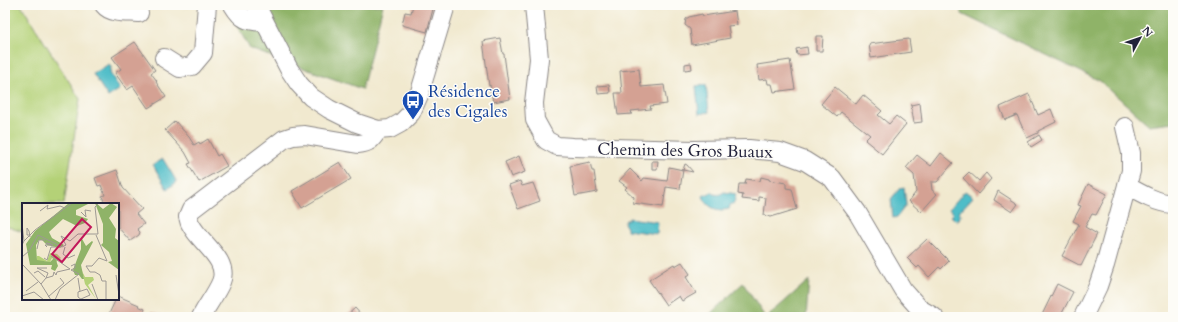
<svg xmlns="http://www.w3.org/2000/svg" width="1178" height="322" font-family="Cardo,serif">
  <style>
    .green { fill: #b4d177; stroke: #6b7a59 }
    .forest { fill: #8fb368; stroke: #586a52 }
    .water { fill: #4fbdc8; stroke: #387082 }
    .building { fill: #d4a193 }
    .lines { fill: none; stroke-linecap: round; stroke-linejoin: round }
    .minor-casing { stroke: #8a8685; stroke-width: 20 }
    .minor { stroke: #fff; stroke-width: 18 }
    .labels { text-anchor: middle; stroke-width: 3; stroke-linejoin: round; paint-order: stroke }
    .transit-label { font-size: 17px; fill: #164399; stroke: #fdfcf7; text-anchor: start }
    .street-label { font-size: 17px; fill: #22223b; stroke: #fdfcf7 }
    .inset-road { fill: none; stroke: #9e9994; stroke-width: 1 }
    .view { fill: #c2185b; fill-opacity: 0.15; stroke: #c2185b; stroke-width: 2 }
    .inset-edge { fill: none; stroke: #22223b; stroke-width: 2 }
  </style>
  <rect width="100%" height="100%" fill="#fdfcf7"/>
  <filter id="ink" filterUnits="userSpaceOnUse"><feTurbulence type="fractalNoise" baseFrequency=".025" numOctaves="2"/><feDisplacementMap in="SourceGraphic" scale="8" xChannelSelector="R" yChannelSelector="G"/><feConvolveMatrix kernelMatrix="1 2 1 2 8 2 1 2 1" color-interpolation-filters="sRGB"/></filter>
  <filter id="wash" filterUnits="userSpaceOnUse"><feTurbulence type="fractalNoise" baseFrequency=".012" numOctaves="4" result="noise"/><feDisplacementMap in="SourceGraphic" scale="16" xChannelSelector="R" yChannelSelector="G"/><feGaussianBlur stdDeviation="0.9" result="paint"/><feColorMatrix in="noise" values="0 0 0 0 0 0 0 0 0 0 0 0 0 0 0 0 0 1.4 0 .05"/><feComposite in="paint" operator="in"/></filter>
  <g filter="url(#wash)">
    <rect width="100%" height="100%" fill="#f1e9cf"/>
    <!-- green -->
    <polygon class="green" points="5,5 21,5 80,99 64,204 23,204 23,232 5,226"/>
    <!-- forest -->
    <g class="forest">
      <polygon points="225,5 383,5 362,89 250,49"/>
      <polygon points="958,5 1173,5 1173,122 1149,125 1100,81 962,14"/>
      <polygon points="809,280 806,317 767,317"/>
      <polygon points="743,283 765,317 707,317"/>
    </g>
    <!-- water -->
    <g class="water">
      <polygon points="109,64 111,67 110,73 120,89 108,97 93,74"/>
      <polygon points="706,85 709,112 699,114 696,86"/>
      <polygon points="163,159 177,182 167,189 153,165"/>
      <polygon points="904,187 906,205 897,217 893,218 891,199 900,188"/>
      <polygon points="965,191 973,197 958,213 961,216 956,221 951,216 953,214 949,209"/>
      <path d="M712 192C715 196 720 195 724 192L736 194 734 203 730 205 729 209C718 212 707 208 703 196Z"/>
      <polygon points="629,218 658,222 657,234 627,230 627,228 624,223 626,220 629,220"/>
    </g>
    <g id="blocks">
      <!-- building -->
      <g class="building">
        <polygon points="413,5 434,5 427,32 402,25 405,12 411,13"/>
        <polygon points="735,11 737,25 728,26 730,38 692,45 690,29 685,25 686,19 689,17 702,14 703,16"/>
        <polygon points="816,36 823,36 822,51 816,51"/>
        <polygon points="500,38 503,54 504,54 510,99 493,102 490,85 489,86 483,41"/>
        <polygon points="909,39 911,52 871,58 869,44"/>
        <polygon points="135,42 155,70 151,73 157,81 156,82 166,97 148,108 133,86 127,90 115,73 121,69 112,57"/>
        <polygon points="807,47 808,54 797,55 796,49"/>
        <polygon points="790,60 795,89 774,92 772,84 768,84 767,79 759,80 757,65"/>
        <polygon points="691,63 692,69 685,70 685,64"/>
        <polygon points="639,69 641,87 664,85 667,104 650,106 651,109 631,111 632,114 618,115 615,93 622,93 620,71"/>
        <polygon points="609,85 610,93 598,94 597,86"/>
        <polygon points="835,87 856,104 863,95 882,111 878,115 889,124 896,116 906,124 882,154 865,140 870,135 865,131 841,112 837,117 821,104"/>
        <polygon points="1029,94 1038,115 1051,109 1056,122 1038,131 1038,133 1027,138 1017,115 1005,120 1000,107"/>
        <polygon points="920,103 922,122 914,123 911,105"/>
        <polygon points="175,121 189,137 194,145 199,142 200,144 208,139 217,156 220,154 227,166 199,182 188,164 191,163 185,152 165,130"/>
        <polygon points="1039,135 1042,140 1031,147 1028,142"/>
        <polygon points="941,153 953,163 937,182 931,182 932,190 937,194 921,212 909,201 916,192 914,175 906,168 917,155 931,166"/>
        <polygon points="519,156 525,172 511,177 505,162"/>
        <polygon points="652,161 658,161 657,169 652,169"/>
        <polygon points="340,162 351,179 302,208 292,191"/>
        <polygon points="590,162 592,171 594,171 597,192 575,196 570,166"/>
        <polygon points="685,164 687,165 693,172 683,170"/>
        <polygon points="669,167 683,170 680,189 666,187 663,207 633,203 634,197 625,189 627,187 619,181 630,169 642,181 644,178 667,181"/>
        <polygon points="117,170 123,188 142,209 136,214 144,224 137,229 140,232 139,235 130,241 118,227 118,204 105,204 102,196 105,195 101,185 98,186 95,178"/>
        <polygon points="969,172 979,181 986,173 991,179 978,194 963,178"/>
        <polygon points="761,177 769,179 769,180 786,183 786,188 792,189 797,209 771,217 764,215 766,198 759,197 759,201 742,199 743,195 738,194 739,184 745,184 746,179 760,181"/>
        <polygon points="520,181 522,186 533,183 540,201 518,209 509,185"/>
        <polygon points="1088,184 1107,194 1096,215 1092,214 1085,227 1097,234 1081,266 1062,256 1079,224 1073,221 1081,206 1078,205"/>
        <polygon points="998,191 1018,204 1012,212 994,200"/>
        <polygon points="927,239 949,261 941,269 939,267 929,277 919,266 917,268 907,258"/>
        <polygon points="682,262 690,274 686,277 696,293 682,301 679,296 666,305 649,280 674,264 675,266"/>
        <polygon points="1057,284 1073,292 1060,317 1041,317"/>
        <polygon points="118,296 139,305 138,306 145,309 141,317 111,317 108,316 116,299 118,299"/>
        <polygon points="355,308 363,317 345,317"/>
        <polygon points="152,312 159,315 159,314 167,317 150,317"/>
      </g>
    </g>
  </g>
  <g filter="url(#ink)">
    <use href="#blocks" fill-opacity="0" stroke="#8a8685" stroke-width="1"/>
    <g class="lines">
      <!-- minor casing -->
      <g class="minor-casing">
        <g id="minor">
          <path d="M104 5C111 14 128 12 139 13"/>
          <path d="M233 5C242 20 247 21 264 22"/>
          <polyline points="256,5 289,69 299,84 311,97 329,109 357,123 378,130 390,129 401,123 411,113 419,95 446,5"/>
          <polyline points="534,5 539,59 534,103 535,120 546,140 557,146 573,147 693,150 749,149 780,152 805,161 832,178 857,212 903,290 920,309 934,317"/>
          <polyline points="164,58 180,68 192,66 203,53 207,5"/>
          <path d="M1127 186C1141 194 1157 203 1173 204"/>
          <path d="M201 317C207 305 216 294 221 282 230 260 200 243 191 225 189 223 189 219 188 217L191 210 284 139 293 136 305 135 358 144C370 143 372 139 378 130"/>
          <polyline points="1083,317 1098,286 1105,265 1131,171 1131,153 1125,127"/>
        </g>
      </g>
      <!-- minor -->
      <use href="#minor" class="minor"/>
    </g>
  </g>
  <!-- icons -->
  <defs>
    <g id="bus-pin" transform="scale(1.15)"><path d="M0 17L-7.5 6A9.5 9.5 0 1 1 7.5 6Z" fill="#1a4fb4" stroke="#fdfcf7"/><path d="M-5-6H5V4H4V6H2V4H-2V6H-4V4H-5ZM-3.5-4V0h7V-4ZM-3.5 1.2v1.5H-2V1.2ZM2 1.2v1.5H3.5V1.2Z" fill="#fff"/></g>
  </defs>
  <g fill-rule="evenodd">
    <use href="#bus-pin" x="413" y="101"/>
  </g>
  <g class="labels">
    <!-- transit labels -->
    <g class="transit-label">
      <text x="428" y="97">Résidence<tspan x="428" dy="20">des Cigales</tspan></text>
    </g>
    <!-- street labels -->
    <g class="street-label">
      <text transform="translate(685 150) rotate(1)" y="6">Chemin des Gros Buaux</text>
    </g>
  </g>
  <!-- overview -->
  <g transform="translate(22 203)">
    <rect width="97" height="97" fill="#f1e9cf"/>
    <path d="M28 50 35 51 39 55 34 59 30 55 28 59 15 58V53H17L25 58ZM60 68 63 74H71L72 77 66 82 74 96 63 81Z" fill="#b4d177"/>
    <path d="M47 0H68L54 7V12L66 16 63 20 55 23 41 16 27 29 30 35 42 42 38 45 25 42 20 37H17L14 42 15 57 28 59 33 54 36 63 33 68 29 66 30 62H8L4 41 13 28ZM73 0H74L81 6 89 0 95 4 87 15 94 26 93 35 97 38V67L86 59 90 58 87 49 79 42 81 40V21ZM59 34 64 43 70 38 71 39 59 62 62 76H60L57 72H53L51 67 59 46Z" fill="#8fb368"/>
    <path class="inset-road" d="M18 8 26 2 25 6 38 3 43 5M59 9 64 14 63 7 69 8M0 21 2 38 0 42M7 32H5V25L7 28 8 34M74 32 85 58 77 55 70 63H64L68 69H73L78 72 80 78H84V97M2 38 13 27 50 0M25 44 23 42H31L24 40 29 41M43 44 41 51 46 55 53 52M15 46 17 37H23M0 54 7 48 16 32 40 44 44 42 39 33 48 38 56 31H76L73 4 77 0M22 55 25 57 29 44H35M0 61 19 81 29 97M12 70 16 68 23 74M94 72 97 92M24 75 26 70 15 65H25M56 75 58 88M19 81 24 75 31 73 32 69 34 72 35 69 48 66 29 53M70 81 76 97M4 88 16 79M0 93 12 89 22 97M26 94 42 80 38 75M59 96 68 92 65 86 56 89V94L60 97M33 97 38 86 57 71 49 67 53 65V61L49 63"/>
    <path class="view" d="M60 16 69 24 40 59 30 51Z"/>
    <rect width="97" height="97" class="inset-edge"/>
  </g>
  <!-- margin -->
  <rect width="1178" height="322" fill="none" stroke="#fdfcf7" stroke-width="20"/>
  <!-- north arrow -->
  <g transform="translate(1140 38) rotate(50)" stroke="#fdfcf7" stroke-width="3" paint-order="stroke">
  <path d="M0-3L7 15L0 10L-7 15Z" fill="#22223b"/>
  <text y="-6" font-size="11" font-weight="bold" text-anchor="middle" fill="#22223b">N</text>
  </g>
</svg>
